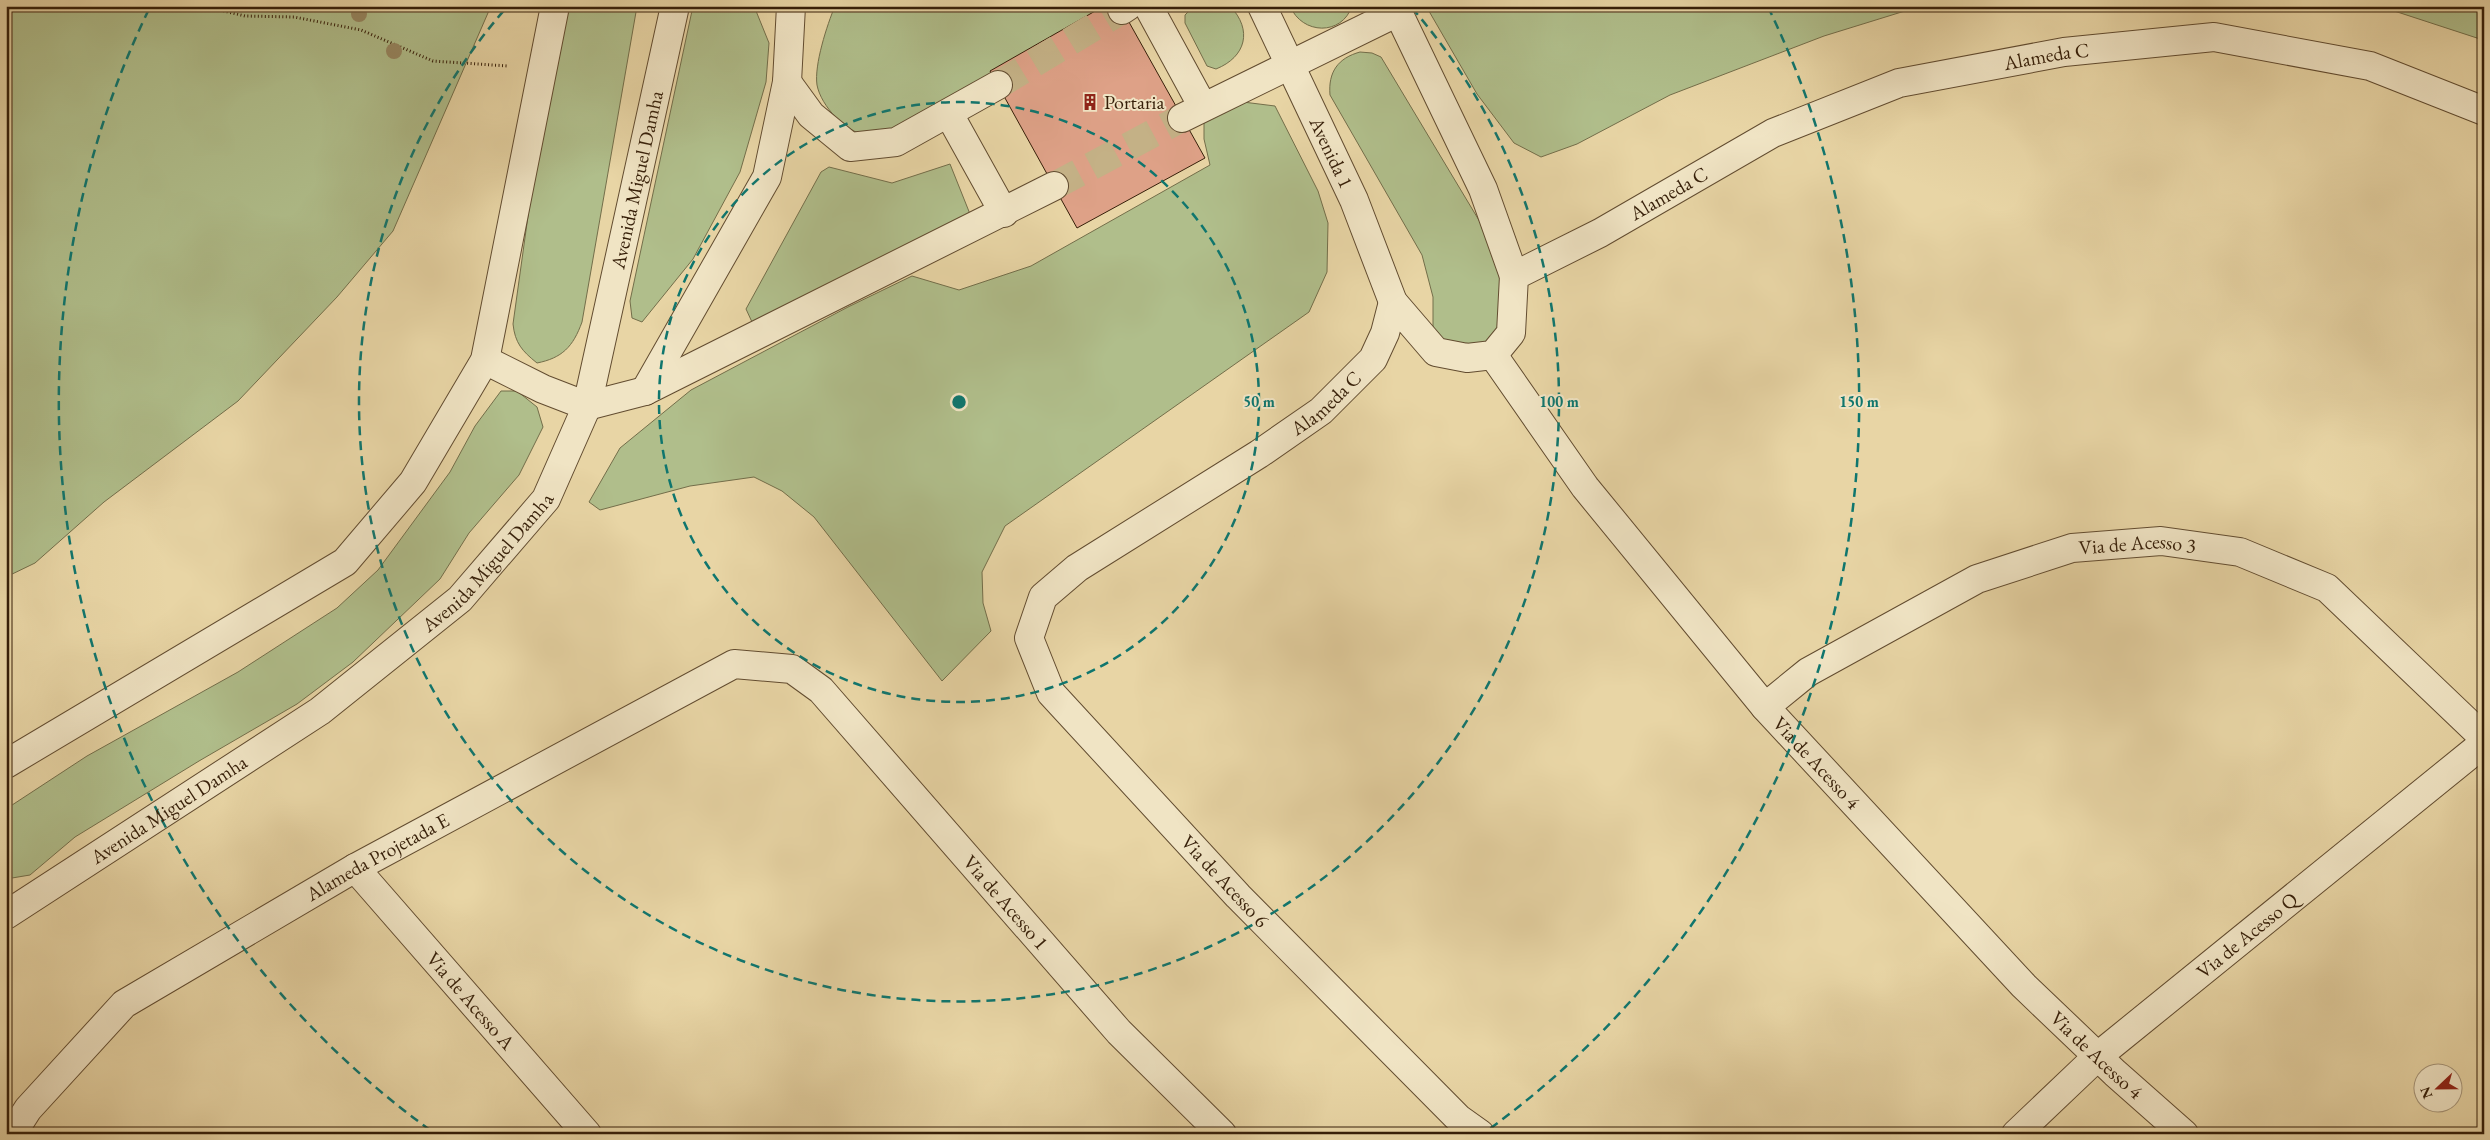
<svg xmlns="http://www.w3.org/2000/svg" width="2490" height="1140" font-family="'EB Garamond',serif">
  <style>
    .green { fill: #b0be8b; stroke: #736e4a }
    .building { fill: #dea187; stroke: #361f09 }
    .lines { fill: none; stroke-linecap: round; stroke-linejoin: round }
    .minor-tunnel { stroke: #c4b186; stroke-width: 28; stroke-dasharray: 28 14; stroke-linecap: butt }
    .minor-casing { stroke: #624c30; stroke-width: 30 }
    .tertiary-casing { stroke: #624c30; stroke-width: 30 }
    .path { stroke: #361f09; stroke-width: 3; stroke-dasharray: 1 2.5; stroke-linecap: butt }
    .minor { stroke: #f0e4c4; stroke-width: 28 }
    .tertiary { stroke: #f0e4c4; stroke-width: 28 }
    .tree { fill: #978761 }
    .ring { fill: none; stroke: #0f766e; stroke-width: 2.5; stroke-dasharray: 9 6 }
    .labels { text-anchor: middle; stroke-width: 4; stroke-linejoin: round; paint-order: stroke }
    .street-label { font-size: 20px; fill: #361f09; stroke: #f0e4c4 }
    .poi-label { font-size: 20px; fill: #361f09; stroke: #f0e4c4; text-anchor: start }
    .centre { fill: #0f766e; stroke: #f0e4c4; stroke-width: 2.5 }
    .ring-label { font-size: 15px; text-anchor: middle; font-weight: bold; fill: #0f766e; stroke: #f0e4c4; stroke-width: 4; stroke-linejoin: round; paint-order: stroke }
  </style>
  <rect width="100%" height="100%" fill="#e8d5a5"/>
  <filter id="stains"><feTurbulence type="fractalNoise" baseFrequency=".004" numOctaves="4"/><feColorMatrix values="0 0 0 0 .2 0 0 0 0 .09 0 0 0 0 .02 0 0 0 .5 -.17"/></filter>
  <radialGradient id="worn" r=".72"><stop offset=".6" stop-color="#630" stop-opacity="0"/><stop offset="1" stop-color="#630" stop-opacity=".3"/></radialGradient>
  <!-- green -->
  <g class="green">
    <polygon points="6,6 491,6 393,231 337,297 238,401 104,502 35,563 6,577"/>
    <path d="M563 6H636V12L582 322C573 347 562 358 537 363 522 351 515 343 513 324L554 29Z"/>
    <polygon points="693,6 754,6 769,43 766,82 740,172 693,259 642,322 632,318 630,301"/>
    <path d="M835 6H1113L890 133C883 134 874 135 867 135 846 133 821 106 817 85 814 65 827 25 835 6Z"/>
    <path d="M1194 6H1230C1253 30 1246 57 1216 69L1207 66 1185 23V15Z"/>
    <path d="M1290 6H1352C1342 36 1302 35 1290 6Z"/>
    <polygon points="1426,6 1921,6 1824,36 1670,95 1577,144 1541,157 1514,143 1477,94"/>
    <polygon points="2379,6 2484,6 2484,41 2480,39"/>
    <path d="M1360 52 1372 53 1381 57 1486 232 1498 258 1507 324 1475 353 1440 338 1433 327V297L1422 255 1330 95C1328 72 1338 58 1360 52Z"/>
    <polygon points="1243,102 1275,106 1318,191 1328,223 1327,272 1309,312 1005,526 982,572 983,603 991,631 942,681 814,517 782,491 754,477 690,486 600,510 589,502 620,448 691,390 848,307 912,276 959,290 1031,266 1210,165 1204,139 1204,116"/>
    <polygon points="950,164 970,214 752,322 746,309 821,172 829,167 892,183"/>
    <polygon points="501,391 517,391 537,407 543,427 519,475 469,533 440,579 353,662 297,704 199,761 75,837 30,875 6,879 6,809 87,756 238,672 337,608 378,570 450,472 475,426"/>
  </g>
  <!-- building -->
  <polygon class="building" points="1104,6 1120,6 1205,158 1077,228 990,71"/>
  <g class="lines">
    <!-- minor-tunnel -->
    <g class="minor-tunnel">
      <polyline points="998,85 1122,10"/>
      <polyline points="1054,186 1182,118"/>
    </g>
    <!-- minor casing -->
    <g class="minor-casing">
      <g id="minor">
        <polyline points="1148,6 1203,107"/>
        <path id="s1" d="M1262 6 1354 200 1393 302"/>
        <polyline points="1395,6 1483,189 1514,276"/>
        <polyline points="1122,10 1128,6"/>
        <polyline points="787,82 811,115 850,147 896,142 998,85"/>
        <polyline points="949,114 1004,213"/>
        <polyline points="1182,118 1398,12"/>
        <path id="s2" d="M1493 355 1585 487 1765 707 2024 986 2115 1073 2184 1134"/>
        <polyline points="645,391 767,177 787,82 791,6"/>
        <polyline points="587,406 645,391 1054,186"/>
        <path id="s3" d="M1765 707 1808 672 1977 579 2072 548 2161 541 2240 552 2327 588 2484 738"/>
        <path id="s4" d="M355 868 587 1134"/>
        <path id="s5" d="M12 1134 28 1109 124 1004 355 868 734 664 792 669 821 690 1119 1032 1222 1134"/>
        <path id="s6" d="M1480 1134 1459 1119 1238 896 1051 693 1029 638 1043 597 1077 568 1259 454 1321 411 1373 359 1385 333 1393 302 1436 352 1467 358 1493 355 1511 333 1514 276 1600 233 1773 133 1899 83 2064 52 2214 37 2370 66 2484 111"/>
        <path id="s7" d="M2016 1134 2098 1056 2484 743"/>
      </g>
    </g>
    <!-- tertiary casing -->
    <g class="tertiary-casing">
      <g id="tertiary">
        <polyline points="485,360 543,389 587,406"/>
        <polyline points="6,764 345,562 413,482 485,360 555,6"/>
        <path id="s8" d="M6 915 320 711 460 599 546 499 587 406 675 6"/>
      </g>
    </g>
    <!-- path -->
    <polyline class="path" points="203,6 245,16 294,17 361,30 433,61 508,66"/>
    <!-- minor -->
    <use href="#minor" class="minor"/>
    <!-- tertiary -->
    <use href="#tertiary" class="tertiary"/>
  </g>
  <!-- trees -->
  <g class="tree">
    <circle cx="359" cy="14" r="8"/>
    <circle cx="394" cy="51" r="8"/>
  </g>
  <!-- distance rings -->
  <g class="ring">
    <circle cx="959" cy="402" r="300"/>
    <path d="M1412 8A600 600 0 1 1 506 8"/>
    <path d="M430 1130A900 900 0 0 1 150 7M1768 7A900 900 0 0 1 1488 1130"/>
  </g>
  <!-- icons -->
  <defs>
    <g id="building-bare" transform="scale(1.35)"><path d="M-4-6H4V6H1V3H-1V6H-4ZM-2.5-4.3h1.7v1.8h-1.7ZM.8-4.3h1.7v1.8H.8ZM-2.5-1h1.7V.8h-1.7ZM.8-1h1.7V.8H.8Z" fill="#8f2418" stroke="#f0e4c4" stroke-width="2.5" paint-order="stroke"/></g>
  </defs>
  <g fill-rule="evenodd">
    <use href="#building-bare" x="1090" y="102"/>
  </g>
  <g class="labels">
    <!-- street labels -->
    <g class="street-label">
      <text dy="7" stroke="none"><textPath href="#s6" startOffset="1978">Alameda C</textPath></text>
      <text dy="7" stroke="none"><textPath href="#s1" startOffset="162">Avenida 1</textPath></text>
      <text dy="7" stroke="none"><textPath href="#s8" startOffset="1019">Avenida Miguel Damha</textPath></text>
      <text dy="7" stroke="none"><textPath href="#s6" startOffset="1572">Alameda C</textPath></text>
      <text dy="7" stroke="none"><textPath href="#s6" startOffset="1062">Alameda C</textPath></text>
      <text dy="7" stroke="none"><textPath href="#s3" startOffset="414">Via de Acesso 3</textPath></text>
      <text dy="7" stroke="none"><textPath href="#s8" startOffset="599">Avenida Miguel Damha</textPath></text>
      <text dy="7" stroke="none"><textPath href="#s2" startOffset="521">Via de Acesso 4</textPath></text>
      <text dy="7" stroke="none"><textPath href="#s8" startOffset="194">Avenida Miguel Damha</textPath></text>
      <text dy="7" stroke="none"><textPath href="#s5" startOffset="465">Alameda Projetada E</textPath></text>
      <text transform="translate(1225 881) rotate(47)" y="7">Via de Acesso 6</text>
      <text dy="7" stroke="none"><textPath href="#s5" startOffset="1246">Via de Acesso 1</textPath></text>
      <text dy="7" stroke="none"><textPath href="#s7" startOffset="305">Via de Acesso Q</textPath></text>
      <text dy="7" stroke="none"><textPath href="#s4" startOffset="176">Via de Acesso A</textPath></text>
      <text dy="7" stroke="none"><textPath href="#s2" startOffset="926">Via de Acesso 4</textPath></text>
    </g>
    <!-- poi labels -->
    <g class="poi-label">
      <text x="1104" y="109">Portaria</text>
    </g>
  </g>
  <circle cx="959" cy="402" r="8" class="centre"/>
  <g class="ring-label">
    <text x="1259" y="407">50 m</text>
    <text x="1559" y="407">100 m</text>
    <text x="1859" y="407">150 m</text>
  </g>
  <!-- margin -->
  <rect width="2490" height="1140" fill="none" stroke="#e8d5a5" stroke-width="25"/>
  <rect x="8" y="8" width="2475" height="1125" fill="none" stroke="#361f09" stroke-width="2.5"/>
  <rect x="12" y="12" width="2465" height="1115" fill="none" stroke="#361f09"/>
  <!-- north arrow -->
  <g transform="translate(2438 1088) rotate(248)"><circle r="24" fill="#f0e4c4" stroke="#a69579"/>
  <path d="M0-4L9 19L0 12L-9 19Z" fill="#8f2418"/>
  <text y="-8" font-size="14" font-weight="bold" text-anchor="middle" fill="#361f09">N</text>
  </g>
  <rect width="100%" height="100%" filter="url(#stains)"/>
  <rect width="100%" height="100%" fill="url(#worn)"/>
</svg>
